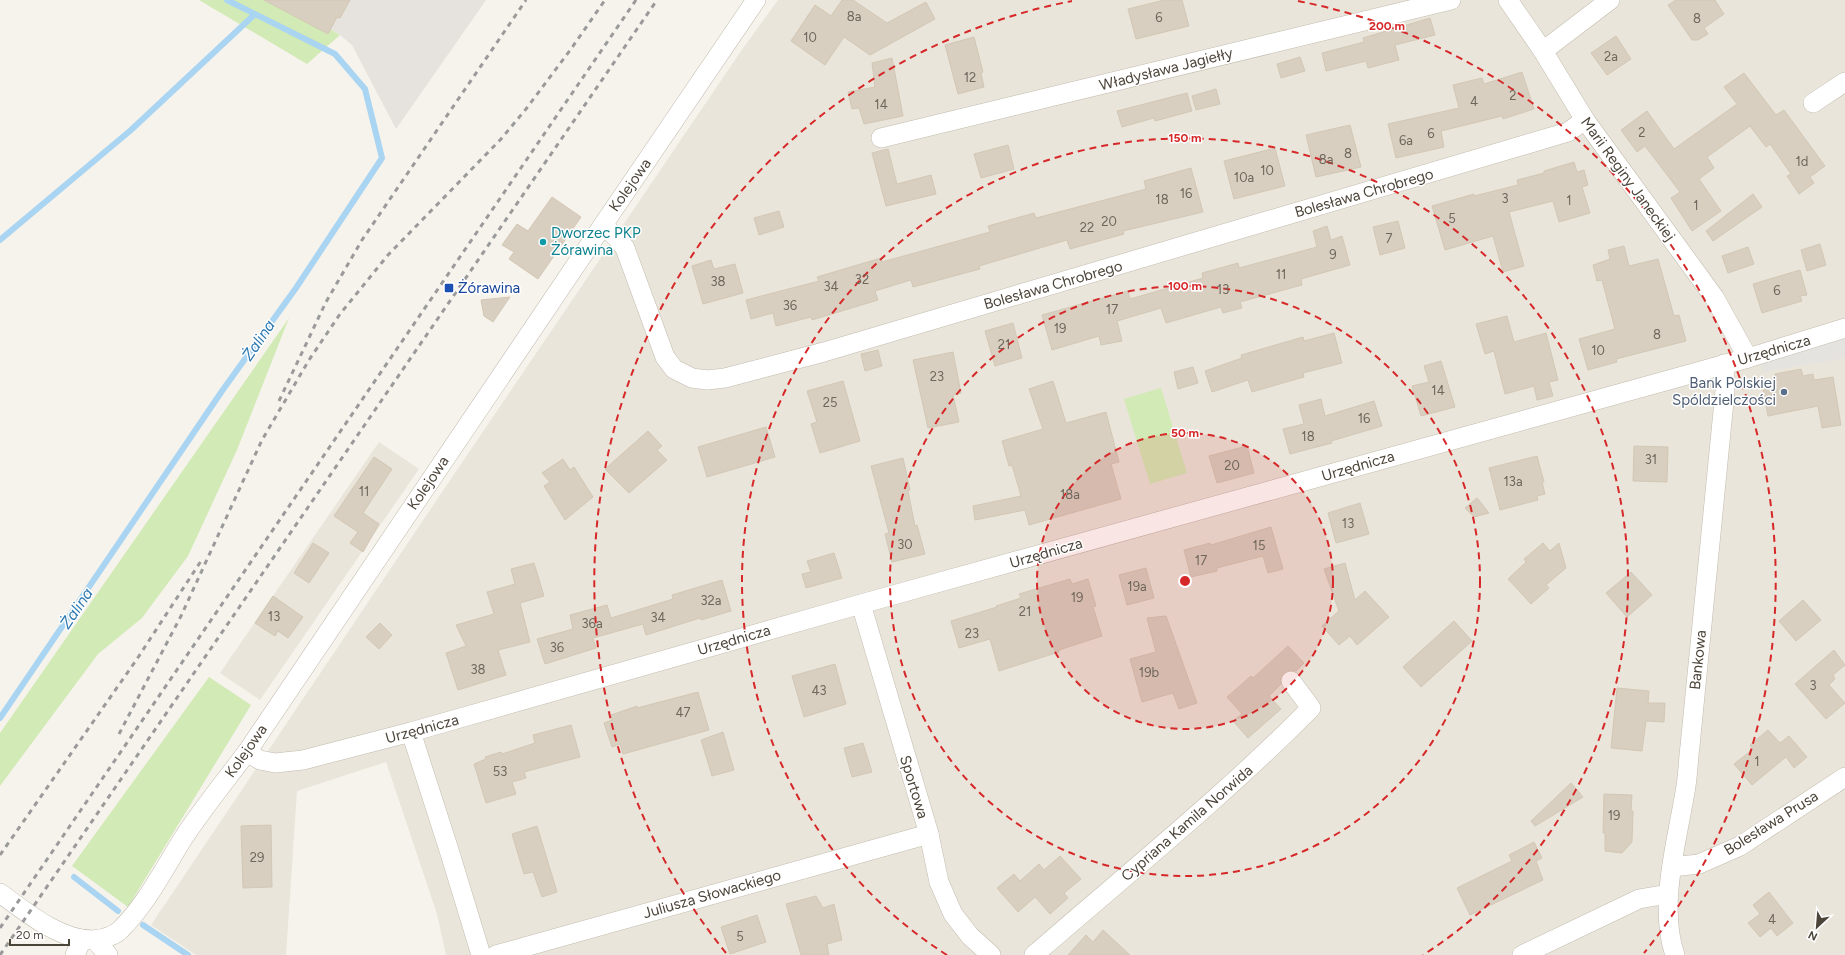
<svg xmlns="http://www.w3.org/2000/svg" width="1845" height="955" font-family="Figtree,sans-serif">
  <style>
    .residential { fill: #eae5da }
    .industrial { fill: #e6e2dd }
    .green { fill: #d2eab5 }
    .parking { fill: #e5e3e0 }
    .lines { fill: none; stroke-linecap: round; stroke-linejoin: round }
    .stream { stroke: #a9d4f2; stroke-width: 6 }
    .building { fill: #d8cfc1; stroke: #d3c7b4 }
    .minor-casing { stroke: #c2bbae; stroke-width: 20 }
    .minor { stroke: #fff; stroke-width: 19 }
    .rail { stroke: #9a9a9a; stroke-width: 3; stroke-dasharray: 5 5; stroke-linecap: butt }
    .ring { fill: none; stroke: #d62828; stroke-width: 2; stroke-dasharray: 7 5 }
    .culture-dot { fill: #0f9aa8; stroke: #fff; stroke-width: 1.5 }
    .transit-dot { fill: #1a4fb4; stroke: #fff; stroke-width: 1.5 }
    .service-dot { fill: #5c6f8a; stroke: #fff; stroke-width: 1.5 }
    .labels { text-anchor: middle; stroke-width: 3; stroke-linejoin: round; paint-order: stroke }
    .number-label { font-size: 13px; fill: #6e675b }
    .street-label { font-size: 15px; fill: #4b4439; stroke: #fff }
    .culture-label { font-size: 15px; fill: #0d838f; stroke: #fff; text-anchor: start }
    .transit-label { font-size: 15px; fill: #164399; stroke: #fff; text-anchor: start }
    .service-label { font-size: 15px; fill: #4e5e75; stroke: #fff; text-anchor: end }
    .water-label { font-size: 16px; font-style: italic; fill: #2e7ab2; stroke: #fff }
    .centre { fill: #d62828; stroke: #fff; stroke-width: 2 }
    .ring-label { font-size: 12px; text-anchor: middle; font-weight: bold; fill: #d62828; stroke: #fff; stroke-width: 3; stroke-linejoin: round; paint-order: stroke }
  </style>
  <rect width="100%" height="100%" fill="#f6f3ec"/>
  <!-- residential -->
  <g class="residential">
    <polygon points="778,0 1845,0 1845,955 446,955 437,914 386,762 297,791 286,955 196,955 151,925 436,501 741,51"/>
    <polygon points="379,442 419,469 260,700 220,673"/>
  </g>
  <!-- industrial -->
  <polygon class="industrial" points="279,0 486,0 396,129 352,45 340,35"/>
  <!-- green -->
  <g class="green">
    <polygon points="199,0 279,0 340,35 307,64"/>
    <polygon points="289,318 237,450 188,556 142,618 98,654 0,786 0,733"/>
    <polygon points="1161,388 1187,473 1150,484 1124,399"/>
    <polygon points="209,677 251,705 128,907 72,866"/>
  </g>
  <!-- parking -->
  <polygon class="parking" points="1845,338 1845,358 1763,372 1759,359 1792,349"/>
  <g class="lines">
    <!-- stream -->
    <g class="stream">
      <polyline points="0,240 131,130 254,15"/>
      <polyline points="0,718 222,391 296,288 382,158 365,89 335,54 227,0"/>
      <polyline points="74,877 118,911"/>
      <polyline points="143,925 188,955"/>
    </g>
  </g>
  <!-- building -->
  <g class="building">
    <polygon points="264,0 350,0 340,18 337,17 328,34"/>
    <polygon points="842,0 853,0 887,23 926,2 935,19 870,55 844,37 825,65 791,41 815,5 831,16"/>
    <polygon points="1164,0 1182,0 1189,26 1136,39 1128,9"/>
    <polygon points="1676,0 1715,0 1724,14 1704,28 1708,34 1698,40 1692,40 1668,5"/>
    <polygon points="1430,18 1435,35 1395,45 1399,60 1368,68 1366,61 1326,71 1322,53 1364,42 1363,38"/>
    <polygon points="1616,36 1631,59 1607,75 1591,53"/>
    <polygon points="974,37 983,72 981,73 984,87 958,94 945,45"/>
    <polygon points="1300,57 1305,71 1281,78 1277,64"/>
    <polygon points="892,58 903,116 864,124 859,108 852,109 848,92 875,87 872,63"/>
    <polygon points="1522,72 1534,109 1503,119 1502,116 1441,131 1444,147 1396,158 1388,124 1459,108 1453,85 1482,78 1484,84"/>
    <polygon points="1744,73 1776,115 1784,110 1825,166 1810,177 1814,183 1799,194 1787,176 1791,174 1770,144 1766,147 1750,126 1707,157 1714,168 1699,179 1721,211 1692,231 1671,198 1680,192 1645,146 1637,152 1621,130 1647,111 1674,149 1737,104 1724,87"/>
    <polygon points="1216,89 1220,104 1196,110 1192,96"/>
    <polygon points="1187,93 1192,111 1155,121 1154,118 1122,127 1117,111"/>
    <polygon points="1350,125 1361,167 1316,177 1306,135"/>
    <polygon points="1008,145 1014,169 981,178 974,154"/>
    <polygon points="1275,148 1285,186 1234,199 1224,161"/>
    <polygon points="888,149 897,184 931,175 936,194 886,206 872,153"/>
    <polygon points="1574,162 1577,172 1584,170 1588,185 1582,187 1590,213 1559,222 1553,201 1509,212 1524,266 1503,272 1493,236 1445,250 1432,206 1474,194 1474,196 1518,185 1517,180 1544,173 1544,171"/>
    <polygon points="1191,168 1203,212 1123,231 1124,234 1070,249 1067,240 979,266 980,269 913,287 911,280 875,291 878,300 812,320 811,317 776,326 773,313 751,319 746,300 819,281 817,277 881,258 882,262 990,232 988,226 1034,213 1036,218 1146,189 1144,181"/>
    <polygon points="1753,194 1762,207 1713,241 1706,231"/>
    <polygon points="552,197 581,217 538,279 509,259 514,252 502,245 517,224 528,231"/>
    <polygon points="779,211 784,227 759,235 754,218"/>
    <polygon points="1398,221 1405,248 1380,255 1373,227"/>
    <polygon points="1327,226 1331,240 1342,236 1350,265 1301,279 1302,285 1240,302 1242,308 1223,313 1221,307 1166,323 1161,308 1117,321 1122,341 1101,345 1099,336 1052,350 1042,315 1128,291 1130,299 1203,278 1202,273 1238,263 1239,268 1317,247 1313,231"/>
    <polygon points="1820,244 1826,265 1807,271 1801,250"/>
    <polygon points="1624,246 1629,266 1658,259 1674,316 1679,315 1686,341 1616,359 1617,362 1588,370 1579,339 1615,329 1602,280 1597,281 1593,265 1610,259 1608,250"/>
    <polygon points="1748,247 1754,264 1728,273 1722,256"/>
    <polygon points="711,260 714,269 735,264 743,293 703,304 692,266"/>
    <polygon points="1800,270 1807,295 1800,296 1802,301 1762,313 1753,284"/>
    <polygon points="510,297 493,322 484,316 481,300"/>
    <polygon points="1507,316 1514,342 1546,333 1558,380 1549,382 1553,396 1537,400 1534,386 1505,394 1494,351 1485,354 1476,324"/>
    <polygon points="1013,323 1022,358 995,366 985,331"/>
    <polygon points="1334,333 1342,363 1303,373 1304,377 1252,392 1248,380 1212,392 1205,371 1242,358 1241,355 1303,337 1304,341"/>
    <polygon points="878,350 882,366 865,371 861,354"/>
    <polygon points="953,352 961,393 953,395 959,422 928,428 913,360"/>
    <polygon points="1441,361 1455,407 1421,416 1412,386 1429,382 1424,366"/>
    <polygon points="1193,367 1198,383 1178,389 1174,372"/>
    <polygon points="1801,369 1803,376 1813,374 1814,380 1833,377 1841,425 1822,428 1818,406 1768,416 1762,384 1776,381 1775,374"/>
    <polygon points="843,381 860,441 820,453 811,424 817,422 807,391"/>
    <polygon points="1053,381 1066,423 1106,412 1119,462 1111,464 1121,499 1029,525 1025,510 975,520 973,506 1021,496 1012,465 1009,466 1002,441 1043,429 1029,389"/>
    <polygon points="1321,399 1325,416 1374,401 1382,426 1331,441 1332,443 1290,454 1283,429 1304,424 1299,405"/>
    <polygon points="766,427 775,457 707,477 698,447"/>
    <polygon points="648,431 662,446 657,450 667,460 629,493 605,469"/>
    <polygon points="1247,446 1254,473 1217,483 1209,456"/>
    <polygon points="1634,446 1668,447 1667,482 1633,481"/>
    <polygon points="1537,456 1544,482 1542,482 1545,494 1537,496 1538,500 1500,510 1489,468"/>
    <polygon points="374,457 392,469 363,513 379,524 363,552 350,543 358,532 334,516"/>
    <polygon points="903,458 910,490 908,491 915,526 917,525 925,554 892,562 885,534 889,533 871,466"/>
    <polygon points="563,459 570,470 574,467 593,497 565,520 544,486 550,482 542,473"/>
    <polygon points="1477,498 1489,513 1474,517 1465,508"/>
    <polygon points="1360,503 1369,534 1336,543 1328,513"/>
    <polygon points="1271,527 1283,569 1268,573 1263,556 1217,568 1217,571 1191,577 1184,550 1210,543 1211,545"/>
    <polygon points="313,543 329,553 309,583 294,573"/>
    <polygon points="1543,543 1550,551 1559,543 1566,568 1546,585 1549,588 1531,604 1508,579 1526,562 1524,559"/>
    <polygon points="834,553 842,578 806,588 802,574 811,572 807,561"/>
    <polygon points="534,563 544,596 520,603 530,642 498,650 506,675 458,690 446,653 466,646 456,625 494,614 487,592 515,584 511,569"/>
    <polygon points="1345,563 1355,600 1365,591 1389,617 1357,645 1350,636 1339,645 1322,626 1339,611 1324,569"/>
    <polygon points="1146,568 1154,598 1127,605 1119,575"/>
    <polygon points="1631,572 1652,595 1627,617 1606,593"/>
    <polygon points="1070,579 1072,584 1088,579 1096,606 1093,607 1102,636 1059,650 1059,652 999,671 990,639 959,648 951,621 997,607 996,606 1021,598 1019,594"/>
    <polygon points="722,580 731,611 701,620 700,618 646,635 643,624 593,638 596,648 545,664 537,639 573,629 570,615 607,605 611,618 673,599 672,595"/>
    <polygon points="273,596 303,617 288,638 278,631 275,636 255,623"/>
    <polygon points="1803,600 1821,620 1796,641 1779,621"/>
    <polygon points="1166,616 1197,703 1179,709 1173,693 1142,702 1130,659 1156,652 1147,618"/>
    <polygon points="1454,621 1472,641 1421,687 1403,667"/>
    <polygon points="380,623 392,635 379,649 366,637"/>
    <polygon points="1288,646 1304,663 1296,671 1289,670 1281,676 1281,684 1269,696 1281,709 1248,738 1233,721 1242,714 1227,697 1251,676 1253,678"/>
    <polygon points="1834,650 1845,665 1833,675 1835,679 1829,685 1845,703 1826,719 1795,684"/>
    <polygon points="835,664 846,704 804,717 792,676"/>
    <polygon points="1617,688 1649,691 1648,703 1665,703 1664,722 1646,721 1642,751 1611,748"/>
    <polygon points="698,692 709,730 623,754 620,744 612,747 604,723 612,720 611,715 637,706 637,708"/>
    <polygon points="571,725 580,757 524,772 526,778 512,782 516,794 486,803 474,764 486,759 485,757 501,752 502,754 535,743 533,735"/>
    <polygon points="1768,730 1780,743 1789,736 1807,757 1794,768 1786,757 1752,785 1734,764 1753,749 1750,745"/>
    <polygon points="723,732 734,770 712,776 701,740"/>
    <polygon points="863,743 872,772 852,777 844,748"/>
    <polygon points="1571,783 1583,797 1535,826 1531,821"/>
    <polygon points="1604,794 1632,795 1631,811 1633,811 1632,842 1622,853 1605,851 1605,833 1603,833"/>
    <polygon points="271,825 272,887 243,888 241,826"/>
    <polygon points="537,826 557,892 542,897 533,872 524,874 512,834"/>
    <polygon points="1534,842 1542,858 1536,861 1543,880 1470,915 1457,888 1512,861 1509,855"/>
    <polygon points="1060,856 1081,879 1064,893 1068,898 1050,914 1035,897 1018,912 997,888 1014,874 1020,881 1039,864 1044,870"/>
    <polygon points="1769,892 1793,923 1777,936 1771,928 1760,937 1748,923 1760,914 1753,905"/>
    <polygon points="816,896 823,908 834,904 842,940 827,944 829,955 801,955 786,904"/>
    <polygon points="757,915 766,942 730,954 721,927"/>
    <polygon points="1103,930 1130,955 1068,955 1086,935 1093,942"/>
  </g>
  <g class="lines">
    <!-- minor casing -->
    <g class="minor-casing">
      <g id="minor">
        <polyline points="1508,0 1543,51 1585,120 1714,297 1748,358"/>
        <polyline points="1543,51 1610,0"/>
        <polyline points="1813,103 1845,82"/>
        <polyline points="881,138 1451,0"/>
        <polyline points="603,225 617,238 625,248 665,357 674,369 692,378 707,380 725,378 824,352 1568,132 1585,120"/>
        <polyline points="861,604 929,834 939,882 953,914 970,936 991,955"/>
        <polyline points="411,732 449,850 481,955"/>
        <polyline points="247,752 260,760 275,763 303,760 411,732 861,604 1748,358 1845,328"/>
        <polyline points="1672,867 1699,864 1740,846 1845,777"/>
        <path d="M0 893C26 912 59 940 93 940 102 939 115 936 121 929 146 905 165 867 184 837 203 808 226 780 247 752L603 225 756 0"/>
        <polyline points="95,940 108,955"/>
        <polyline points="75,955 82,939"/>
        <polyline points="496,955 929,834"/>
        <path d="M1034 955C1127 874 1224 796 1311 708L1291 681"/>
        <polyline points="1522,955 1639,899 1668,894"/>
        <path d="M1675 955C1658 906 1677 841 1685 792 1688 777 1688 761 1690 746L1725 391 1724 364"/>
      </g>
    </g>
    <!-- minor -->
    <use href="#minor" class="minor"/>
    <!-- rail -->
    <g class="rail">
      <polyline points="279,401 326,302 362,240 526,0"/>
      <polyline points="119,734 181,616 262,440 309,360 340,314 388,255 501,139 526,109 571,49 605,0"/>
      <polyline points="0,855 137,659 201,561"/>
      <polyline points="0,928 636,0"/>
      <polyline points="0,955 657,0"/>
    </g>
  </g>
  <!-- distance rings -->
  <circle cx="1185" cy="581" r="148" fill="#d62828" fill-opacity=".12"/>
  <g class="ring">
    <circle cx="1185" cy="581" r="148"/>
    <circle cx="1185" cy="581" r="295"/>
    <path d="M947 955A443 443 0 1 1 1423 955"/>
    <path d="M726 953A591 591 0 0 1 1072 1M1298 1A591 591 0 0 1 1644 953"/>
  </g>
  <!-- markers -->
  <circle class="culture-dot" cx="543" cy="242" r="4"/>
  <rect class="transit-dot" x="444" y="283" width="10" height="10" rx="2"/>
  <circle class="service-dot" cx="1784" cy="392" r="4"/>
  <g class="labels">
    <!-- number labels -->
    <g class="number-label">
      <text x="854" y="21">8a</text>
      <text x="1159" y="22">6</text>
      <text x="1697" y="23">8</text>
      <text x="810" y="42">10</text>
      <text x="1611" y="61">2a</text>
      <text x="970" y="82">12</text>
      <text x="1513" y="100">2</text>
      <text x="1474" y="106">4</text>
      <text x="881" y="109">14</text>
      <text x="1642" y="137">2</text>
      <text x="1431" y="138">6</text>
      <text x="1406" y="145">6a</text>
      <text x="1348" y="158">8</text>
      <text x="1326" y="164">8a</text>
      <text x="1802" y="166">1d</text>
      <text x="1267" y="175">10</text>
      <text x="1244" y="182">10a</text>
      <text x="1186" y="198">16</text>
      <text x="1505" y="203">3</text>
      <text x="1162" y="204">18</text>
      <text x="1569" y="205">1</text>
      <text x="1696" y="210">1</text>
      <text x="1452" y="223">5</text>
      <text x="1109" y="226">20</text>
      <text x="1087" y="232">22</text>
      <text x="1389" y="243">7</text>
      <text x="1333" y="259">9</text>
      <text x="1281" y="279">11</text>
      <text x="862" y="284">32</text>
      <text x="718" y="286">38</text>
      <text x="831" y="291">34</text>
      <text x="1223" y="294">13</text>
      <text x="1777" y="295">6</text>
      <text x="790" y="310">36</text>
      <text x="1112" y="314">17</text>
      <text x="1060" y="333">19</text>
      <text x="1657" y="339">8</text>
      <text x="1004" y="349">21</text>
      <text x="1598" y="355">10</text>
      <text x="937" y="381">23</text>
      <text x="1438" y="395">14</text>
      <text x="830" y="407">25</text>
      <text x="1364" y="423">16</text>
      <text x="1308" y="441">18</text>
      <text x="1651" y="464">31</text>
      <text x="1232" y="470">20</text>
      <text x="1513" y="486">13a</text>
      <text x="364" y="496">11</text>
      <text x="1070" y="499">18a</text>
      <text x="1348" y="528">13</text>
      <text x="905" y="549">30</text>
      <text x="1259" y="550">15</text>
      <text x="1201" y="565">17</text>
      <text x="1137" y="591">19a</text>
      <text x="1077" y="602">19</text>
      <text x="711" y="605">32a</text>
      <text x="1025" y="616">21</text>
      <text x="274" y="621">13</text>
      <text x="658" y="622">34</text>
      <text x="592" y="628">36a</text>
      <text x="972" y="638">23</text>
      <text x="557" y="652">36</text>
      <text x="478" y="674">38</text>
      <text x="1149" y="677">19b</text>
      <text x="1813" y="690">3</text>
      <text x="819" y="695">43</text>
      <text x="683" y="717">47</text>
      <text x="1757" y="766">1</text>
      <text x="500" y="776">53</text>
      <text x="1614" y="820">19</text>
      <text x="257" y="862">29</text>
      <text x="1772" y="924">4</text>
      <text x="740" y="941">5</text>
    </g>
    <!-- street labels -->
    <g class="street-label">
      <text transform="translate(1166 69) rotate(-14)" y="5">Władysława Jagiełły</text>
      <text transform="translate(1628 179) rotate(54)" y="5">Marii Reginy Janeckiej</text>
      <text transform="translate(630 185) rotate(-55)" y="5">Kolejowa</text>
      <text transform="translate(1364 193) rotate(-16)" y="5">Bolesława Chrobrego</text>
      <text transform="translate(1053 285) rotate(-16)" y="5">Bolesława Chrobrego</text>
      <text transform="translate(1774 350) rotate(-16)" y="5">Urzędnicza</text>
      <text transform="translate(1358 466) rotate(-16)" y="5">Urzędnicza</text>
      <text transform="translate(428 483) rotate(-56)" y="5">Kolejowa</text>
      <text transform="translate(1046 553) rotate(-16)" y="5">Urzędnicza</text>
      <text transform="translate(734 640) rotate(-16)" y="5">Urzędnicza</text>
      <text transform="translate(1698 660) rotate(-84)" y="5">Bankowa</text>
      <text transform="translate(422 729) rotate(-15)" y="5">Urzędnicza</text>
      <text transform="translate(246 751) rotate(-55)" y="5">Kolejowa</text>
      <text transform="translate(914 787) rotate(73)" y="5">Sportowa</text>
      <text transform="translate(1187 823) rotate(-41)" y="5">Cypriana Kamila Norwida</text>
      <text transform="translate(1771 823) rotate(-32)" y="5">Bolesława Prusa</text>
      <text transform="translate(712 894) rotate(-16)" y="5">Juliusza Słowackiego</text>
    </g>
    <!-- culture labels -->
    <g class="culture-label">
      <text x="551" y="238">Dworzec PKP<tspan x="551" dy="17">Żórawina</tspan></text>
    </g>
    <!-- transit labels -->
    <g class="transit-label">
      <text x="458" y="293">Żórawina</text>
    </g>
    <!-- service labels -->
    <g class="service-label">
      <text x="1776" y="388">Bank Polskiej<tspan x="1776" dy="17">Spóldzielczości</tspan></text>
    </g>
    <!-- water labels -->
    <g class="water-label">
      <text transform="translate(258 340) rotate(-56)" y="6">Żalina</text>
      <text transform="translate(76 608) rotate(-56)" y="6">Żalina</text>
    </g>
  </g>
  <circle cx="1185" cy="581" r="6" class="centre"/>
  <g class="ring-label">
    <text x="1387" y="30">200 m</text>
    <text x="1185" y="142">150 m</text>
    <text x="1185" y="290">100 m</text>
    <text x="1185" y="437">50 m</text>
  </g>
  <!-- north arrow -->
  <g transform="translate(1817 927) rotate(206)" stroke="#ffffff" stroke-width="3" paint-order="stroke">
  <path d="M0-3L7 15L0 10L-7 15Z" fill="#4b4439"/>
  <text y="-6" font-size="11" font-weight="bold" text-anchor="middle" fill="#4b4439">N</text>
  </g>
  <!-- scale -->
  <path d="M10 939v6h59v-6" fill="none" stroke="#4b4439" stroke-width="2"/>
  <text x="16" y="939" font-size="12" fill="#4b4439" stroke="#ffffff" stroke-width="3" paint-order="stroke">20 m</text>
</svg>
